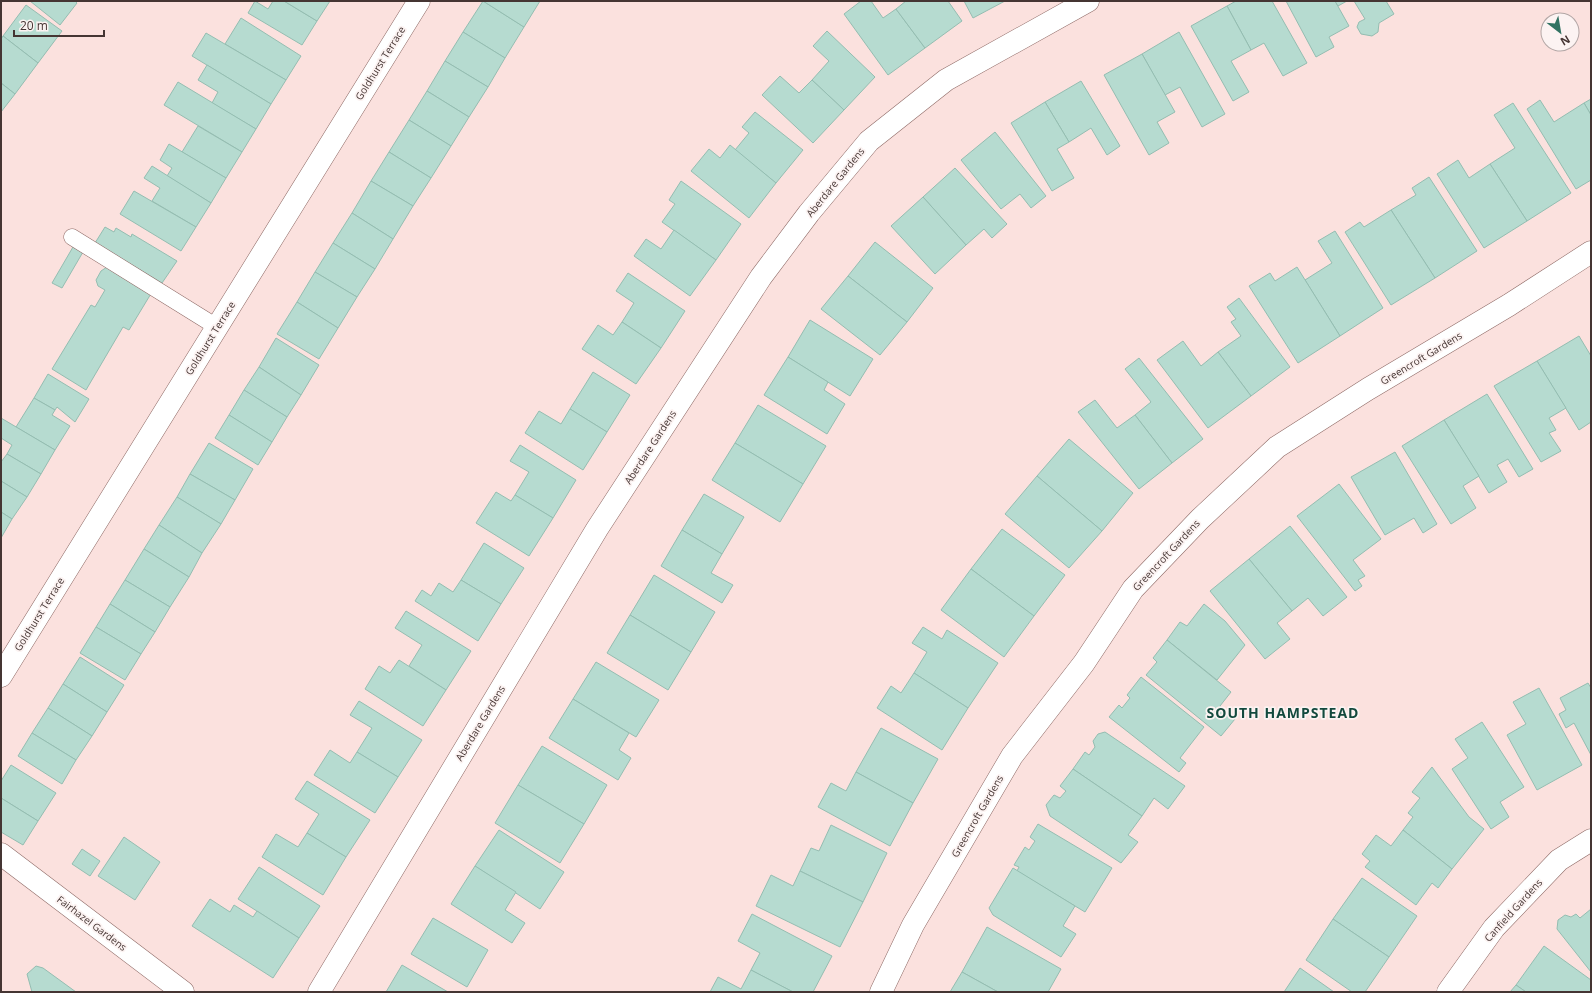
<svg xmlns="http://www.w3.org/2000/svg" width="1592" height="993" font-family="'Open Sans',sans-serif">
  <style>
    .building { fill: #b6dbd0; stroke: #94bdb1 }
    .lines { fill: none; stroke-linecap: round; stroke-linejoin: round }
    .service-casing { stroke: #8e6a66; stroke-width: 17 }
    .minor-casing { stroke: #8e6a66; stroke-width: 23 }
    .tertiary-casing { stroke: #8e6a66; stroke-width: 23 }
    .service { stroke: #fff; stroke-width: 16 }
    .minor { stroke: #fff; stroke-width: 22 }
    .tertiary { stroke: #fff; stroke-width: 22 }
    .labels { text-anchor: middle; stroke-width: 3.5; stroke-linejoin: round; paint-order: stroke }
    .street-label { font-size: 10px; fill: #453533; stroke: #fcf3f2 }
    .district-label { font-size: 14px; font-weight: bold; letter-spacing: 1px; fill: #13493d; stroke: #fcf3f2 }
  </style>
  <rect width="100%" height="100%" fill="#fbe1de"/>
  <!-- building -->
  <g class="building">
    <polygon points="30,1 75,1 77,3 60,25"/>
    <polygon points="255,1 268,9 273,1 284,1 317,21 302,45 248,13"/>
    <polygon points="284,1 330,1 317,21"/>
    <polygon points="483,1 524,27 505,58 463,32"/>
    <polygon points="483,1 540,1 524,27"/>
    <polygon points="861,1 871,1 883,18 896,9 925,48 888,75 844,14"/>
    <polygon points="906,1 948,1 962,21 925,48 896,9"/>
    <polygon points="964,1 1005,1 973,18"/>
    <polygon points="1236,1 1272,1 1307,63 1283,76 1264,43 1251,50 1227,6"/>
    <polygon points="1286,1 1335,1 1349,26 1329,37 1334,47 1316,57"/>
    <polygon points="1335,1 1347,1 1338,6"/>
    <polygon points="1354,1 1386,1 1394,14 1379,23 1378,32 1372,36 1361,34 1357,27 1359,22 1365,19"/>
    <polygon points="26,5 62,31 38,63 3,36"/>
    <polygon points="1227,6 1251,50 1231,61 1249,92 1233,101 1191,26"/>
    <polygon points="241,18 301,56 286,80 225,44"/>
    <polygon points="827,31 875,77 844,110 812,80 829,61 813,46"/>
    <polygon points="463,32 505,58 488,87 445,61"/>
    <polygon points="1179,32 1225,114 1202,127 1180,87 1165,95 1142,54"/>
    <polygon points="206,33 286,80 271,104 192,56"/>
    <polygon points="3,36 38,63 15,94 1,83 1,39"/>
    <polygon points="1142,54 1175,112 1157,122 1169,143 1149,155 1104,75"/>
    <polygon points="445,61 488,87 469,117 427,91"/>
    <polygon points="207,65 271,104 256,129 212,103 218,92 198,80"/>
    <polygon points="780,76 799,93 812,80 844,110 813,143 762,95"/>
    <polygon points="1081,81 1120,146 1107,155 1091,128 1069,142 1045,102"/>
    <polygon points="178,82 256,129 242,152 164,105"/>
    <polygon points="1,83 15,94 1,112"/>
    <polygon points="427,91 469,117 451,146 409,120"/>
    <polygon points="1591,99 1591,115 1584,103"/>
    <polygon points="1540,100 1554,122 1584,103 1591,115 1591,180 1576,189 1527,109"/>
    <polygon points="1045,102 1069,142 1057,149 1074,178 1052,191 1011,123"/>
    <polygon points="1513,103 1571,193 1527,221 1490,164 1515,148 1494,115"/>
    <polygon points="755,112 803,150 776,183 735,150 749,133 742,127"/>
    <polygon points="409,120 451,146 431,178 389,152"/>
    <polygon points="198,126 242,152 226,178 182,152"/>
    <polygon points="995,132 1046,196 1031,208 1020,194 1001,209 961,160"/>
    <polygon points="169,144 226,178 211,203 167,176 172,168 160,160"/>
    <polygon points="730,145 776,183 749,218 691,171 709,149 720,158"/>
    <polygon points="389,152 431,178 413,206 371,181"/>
    <polygon points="1458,160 1469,178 1490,164 1527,221 1484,248 1437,174"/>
    <polygon points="152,166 211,203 196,227 152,201 160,188 144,178"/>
    <polygon points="955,168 1007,224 992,238 984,229 966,245 923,197"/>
    <polygon points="1429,177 1477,251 1435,278 1391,210 1416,195 1412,188"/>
    <polygon points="371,181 413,206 393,239 352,213"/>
    <polygon points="681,181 741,224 716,260 662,222 675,204 669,200"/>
    <polygon points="134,191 196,227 181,251 120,214"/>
    <polygon points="923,197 966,245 935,274 891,226"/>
    <polygon points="1391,210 1435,278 1391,305 1345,232 1360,222 1364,227"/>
    <polygon points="352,213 393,239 375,269 333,243"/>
    <polygon points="105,227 114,232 116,228 131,237 132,234 177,261 162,283 95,243"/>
    <polygon points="674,230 716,260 690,296 634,256 646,239 661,249"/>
    <polygon points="1335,231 1383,308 1340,336 1305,280 1332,263 1318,241"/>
    <polygon points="875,242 933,288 907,322 848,276"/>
    <polygon points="333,243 375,269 357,297 315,272"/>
    <polygon points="73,247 83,252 62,288 52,283"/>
    <polygon points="107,267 152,292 129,330 123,327 86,390 52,369 91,305 95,307 105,290 98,286 96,280 101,271"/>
    <polygon points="1297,267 1340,336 1298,363 1249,286 1270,273 1275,281"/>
    <polygon points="315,272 357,297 338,328 297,302"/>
    <polygon points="628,273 685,311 661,348 622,322 634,303 616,291"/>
    <polygon points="848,276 907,322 880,355 821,309"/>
    <polygon points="1239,298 1290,367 1251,396 1218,352 1241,336 1231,322 1236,319 1227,307"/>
    <polygon points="297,302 338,328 319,359 277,334"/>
    <polygon points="810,320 873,359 850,396 788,357"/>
    <polygon points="622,322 661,348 636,384 582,349 598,325 613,335"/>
    <polygon points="1579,336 1591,356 1591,422 1579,430 1537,361"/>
    <polygon points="276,338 319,365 301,395 259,367"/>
    <polygon points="1183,341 1201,366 1218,352 1251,396 1208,428 1157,360"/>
    <polygon points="788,357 828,382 824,390 845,404 827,434 764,395"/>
    <polygon points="1139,358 1203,439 1172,463 1135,415 1151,402 1125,369"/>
    <polygon points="1537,361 1566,408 1549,418 1556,430 1549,433 1561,451 1541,462 1494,386"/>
    <polygon points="259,367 301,395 287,417 244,390"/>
    <polygon points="593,372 630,395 607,432 570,409"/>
    <polygon points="48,374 89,399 75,422 57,407 55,410 34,398"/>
    <polygon points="244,390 287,417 272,442 229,415"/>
    <polygon points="1487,394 1533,469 1519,477 1508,459 1497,465 1507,482 1489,493 1444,420"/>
    <polygon points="34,398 55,410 52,415 70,426 55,450 16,427"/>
    <polygon points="1095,400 1117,428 1135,415 1172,463 1139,489 1078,412"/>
    <polygon points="758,405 826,446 803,484 735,443"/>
    <polygon points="570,409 607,432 583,470 525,433 539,411 561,424"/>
    <polygon points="229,415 272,442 258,465 215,438"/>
    <polygon points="1,418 55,450 41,474 7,454 12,445 1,438"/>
    <polygon points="1444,420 1479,476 1463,486 1476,508 1451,524 1402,446"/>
    <polygon points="1069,439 1133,493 1102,531 1037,476"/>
    <polygon points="209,443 253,469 235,500 190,474"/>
    <polygon points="735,443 803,484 780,522 712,480"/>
    <polygon points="520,445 576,480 553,518 515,495 529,472 510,461"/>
    <polygon points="1395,452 1437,524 1423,533 1414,518 1385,535 1351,477"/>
    <polygon points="7,454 41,474 27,497 1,481 1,462"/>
    <polygon points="190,474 235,500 221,524 177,497"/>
    <polygon points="1037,476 1102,531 1069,568 1005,514"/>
    <polygon points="1,481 27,497 12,519 1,512"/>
    <polygon points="1339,484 1381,539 1353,560 1365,576 1358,580 1362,586 1355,591 1297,516"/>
    <polygon points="496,492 511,501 515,495 553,518 529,556 476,523"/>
    <polygon points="704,494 744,517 722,554 682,530"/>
    <polygon points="177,497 221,524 202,553 159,525"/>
    <polygon points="1,512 12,519 1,538"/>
    <polygon points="159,525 202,553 189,577 144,549"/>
    <polygon points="1290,526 1347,597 1323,616 1308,598 1292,611 1249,559"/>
    <polygon points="1002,529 1065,575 1034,616 971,569"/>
    <polygon points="682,530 722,554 711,573 733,585 722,603 661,566"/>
    <polygon points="484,543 524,568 501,604 461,580"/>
    <polygon points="144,549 189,577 170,607 125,580"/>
    <polygon points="1249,559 1292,611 1277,623 1290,639 1265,659 1210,591"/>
    <polygon points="971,569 1034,616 1004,657 941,610"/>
    <polygon points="654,575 715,612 691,652 630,615"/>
    <polygon points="125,580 170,607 155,632 110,604"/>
    <polygon points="461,580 501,604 478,641 415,601 422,590 431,596 439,583 453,592"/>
    <polygon points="110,604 155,632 141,654 96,627"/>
    <polygon points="1204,604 1225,621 1245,645 1217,680 1167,640 1180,622 1187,626"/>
    <polygon points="406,611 471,651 446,690 409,666 422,645 395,628"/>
    <polygon points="630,615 691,652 668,690 607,653"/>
    <polygon points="96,627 141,654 125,680 80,653"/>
    <polygon points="923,627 942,639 947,630 998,663 968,708 914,673 927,652 912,643"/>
    <polygon points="1167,640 1231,692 1220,706 1235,719 1221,736 1146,675 1157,662 1153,658"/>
    <polygon points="80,657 124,685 107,712 63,684"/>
    <polygon points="399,660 446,690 423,726 365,689 379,666 390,673"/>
    <polygon points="596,662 659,700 636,737 573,699"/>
    <polygon points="914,673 968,708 942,750 877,708 891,686 901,693"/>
    <polygon points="1141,677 1204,727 1180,758 1186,763 1179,772 1109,717 1119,705 1122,708 1130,698 1127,695"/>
    <polygon points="1588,683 1591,688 1591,755 1574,723 1566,728 1559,714 1566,710 1560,698"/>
    <polygon points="63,684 107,712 92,736 48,708"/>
    <polygon points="1539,688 1582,765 1537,790 1507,735 1526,724 1513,702"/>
    <polygon points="573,699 629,733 619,750 631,758 618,780 549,738"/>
    <polygon points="359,701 422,740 398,777 357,752 372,728 350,715"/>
    <polygon points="48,708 92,736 76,760 32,733"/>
    <polygon points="1482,722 1524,787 1500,802 1509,817 1491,829 1452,769 1468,758 1455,739"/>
    <polygon points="881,728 938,759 913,803 856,772"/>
    <polygon points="1105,732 1185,786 1168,809 1154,798 1142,816 1073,769 1085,752 1089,755 1095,747 1093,741 1098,734"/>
    <polygon points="32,733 76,760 62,784 18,756"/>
    <polygon points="542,746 607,785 584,824 518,785"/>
    <polygon points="330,750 350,763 357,752 398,777 375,813 314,775"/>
    <polygon points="11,765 56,793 38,821 1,798 1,781"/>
    <polygon points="1432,767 1469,817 1484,829 1452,869 1403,830 1413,817 1408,813 1420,798 1412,792"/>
    <polygon points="1073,769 1142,816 1128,835 1138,842 1121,863 1050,816 1046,805 1054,795 1060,798 1066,791 1060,786"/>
    <polygon points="856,772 913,803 890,846 818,807 831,783 846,791"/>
    <polygon points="307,781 370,820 346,857 307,833 319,814 295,799"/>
    <polygon points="518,785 584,824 560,863 495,823"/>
    <polygon points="1,798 38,821 23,845 1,832"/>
    <polygon points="1038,824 1112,868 1085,912 1017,871 1019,867 1014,865 1025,847 1029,850 1035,841 1030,837"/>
    <polygon points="831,825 887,853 863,902 800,871 811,848 819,851"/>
    <polygon points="499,830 564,872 540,909 475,866"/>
    <polygon points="1403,830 1452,869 1438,888 1432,883 1416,905 1365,867 1370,861 1362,854 1376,835 1391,846"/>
    <polygon points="307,833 346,857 323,895 262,857 276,834 298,847"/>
    <polygon points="124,837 160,862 135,900 98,876"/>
    <polygon points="82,849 100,861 90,876 72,864"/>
    <polygon points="475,866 516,892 505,910 525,923 512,943 451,904"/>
    <polygon points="259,867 320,906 299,938 238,899"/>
    <polygon points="1013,868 1075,906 1063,926 1076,934 1061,957 993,915 989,908"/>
    <polygon points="800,871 863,902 840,947 756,906 771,875 793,886"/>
    <polygon points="1362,878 1417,916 1389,957 1333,919"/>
    <polygon points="210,899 230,912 234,905 253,917 257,911 299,938 273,978 192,926"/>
    <polygon points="1591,909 1591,972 1557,929 1558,920 1565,915 1571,917 1576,914 1580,918"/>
    <polygon points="752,914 832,956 813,992 793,992 751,970 760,953 738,941"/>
    <polygon points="433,918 488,950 467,987 411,954"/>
    <polygon points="1333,919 1389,957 1365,992 1352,992 1306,960"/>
    <polygon points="987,927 1061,969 1048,992 998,992 962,972"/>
    <polygon points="1544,946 1591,980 1591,992 1526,992 1516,985"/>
    <polygon points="402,965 448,992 386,992"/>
    <polygon points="36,966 43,968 76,992 32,992 27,974"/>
    <polygon points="1300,968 1334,992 1284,992"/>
    <polygon points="751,970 793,992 710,992 718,977 741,989"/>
    <polygon points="962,972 998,992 950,992"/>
    <polygon points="1516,985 1526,992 1510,992"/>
  </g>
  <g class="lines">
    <!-- service casing -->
    <g class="service-casing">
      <polyline id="service" points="72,237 217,327"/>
    </g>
    <!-- minor casing -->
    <g class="minor-casing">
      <g id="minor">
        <polyline points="1,676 419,1"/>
        <polyline points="1,854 183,992"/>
        <polyline points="319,992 597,529 761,277 809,213 869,141 946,80 1088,1"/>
        <polyline points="881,992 913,925 1012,756 1084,663 1133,589 1200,519 1277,447 1368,389 1509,305 1591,252"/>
      </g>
    </g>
    <!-- tertiary casing -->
    <g class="tertiary-casing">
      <polyline id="tertiary" points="1448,992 1494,928 1559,860 1591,840"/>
    </g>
    <!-- service -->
    <use href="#service" class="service"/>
    <!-- minor -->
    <use href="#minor" class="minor"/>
    <!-- tertiary -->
    <use href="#tertiary" class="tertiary"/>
  </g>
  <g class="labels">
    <!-- street labels -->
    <g class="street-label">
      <text transform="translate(380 63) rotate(-58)" y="4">Goldhurst Terrace</text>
      <text transform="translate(835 182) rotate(-51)" y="4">Aberdare Gardens</text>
      <text transform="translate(210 338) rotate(-58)" y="4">Goldhurst Terrace</text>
      <text transform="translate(1421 358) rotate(-31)" y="4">Greencroft Gardens</text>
      <text transform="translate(650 447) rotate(-57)" y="4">Aberdare Gardens</text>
      <text transform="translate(1166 555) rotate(-47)" y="4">Greencroft Gardens</text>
      <text transform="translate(39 614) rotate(-58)" y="4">Goldhurst Terrace</text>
      <text transform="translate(480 723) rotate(-59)" y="4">Aberdare Gardens</text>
      <text transform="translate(977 816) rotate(-60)" y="4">Greencroft Gardens</text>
      <text transform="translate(1513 910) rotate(-48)" y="4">Canfield Gardens</text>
      <text transform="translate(92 923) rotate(37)" y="4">Fairhazel Gardens</text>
    </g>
    <!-- district labels -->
    <g class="district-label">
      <text x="1283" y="718">SOUTH HAMPSTEAD</text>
    </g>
  </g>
  <!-- border -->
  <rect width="1592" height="993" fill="none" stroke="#453533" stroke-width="4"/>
  <!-- north arrow -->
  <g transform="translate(1560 32) rotate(149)"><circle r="19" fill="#fcf3f2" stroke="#b3a7a6"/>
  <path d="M0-3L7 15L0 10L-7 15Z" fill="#317262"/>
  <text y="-6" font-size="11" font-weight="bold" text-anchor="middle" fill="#453533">N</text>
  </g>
  <!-- scale -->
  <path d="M14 30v6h90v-6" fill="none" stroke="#453533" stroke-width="2"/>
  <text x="20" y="30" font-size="12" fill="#453533" stroke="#fcf3f2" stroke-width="3" paint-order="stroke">20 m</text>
</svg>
